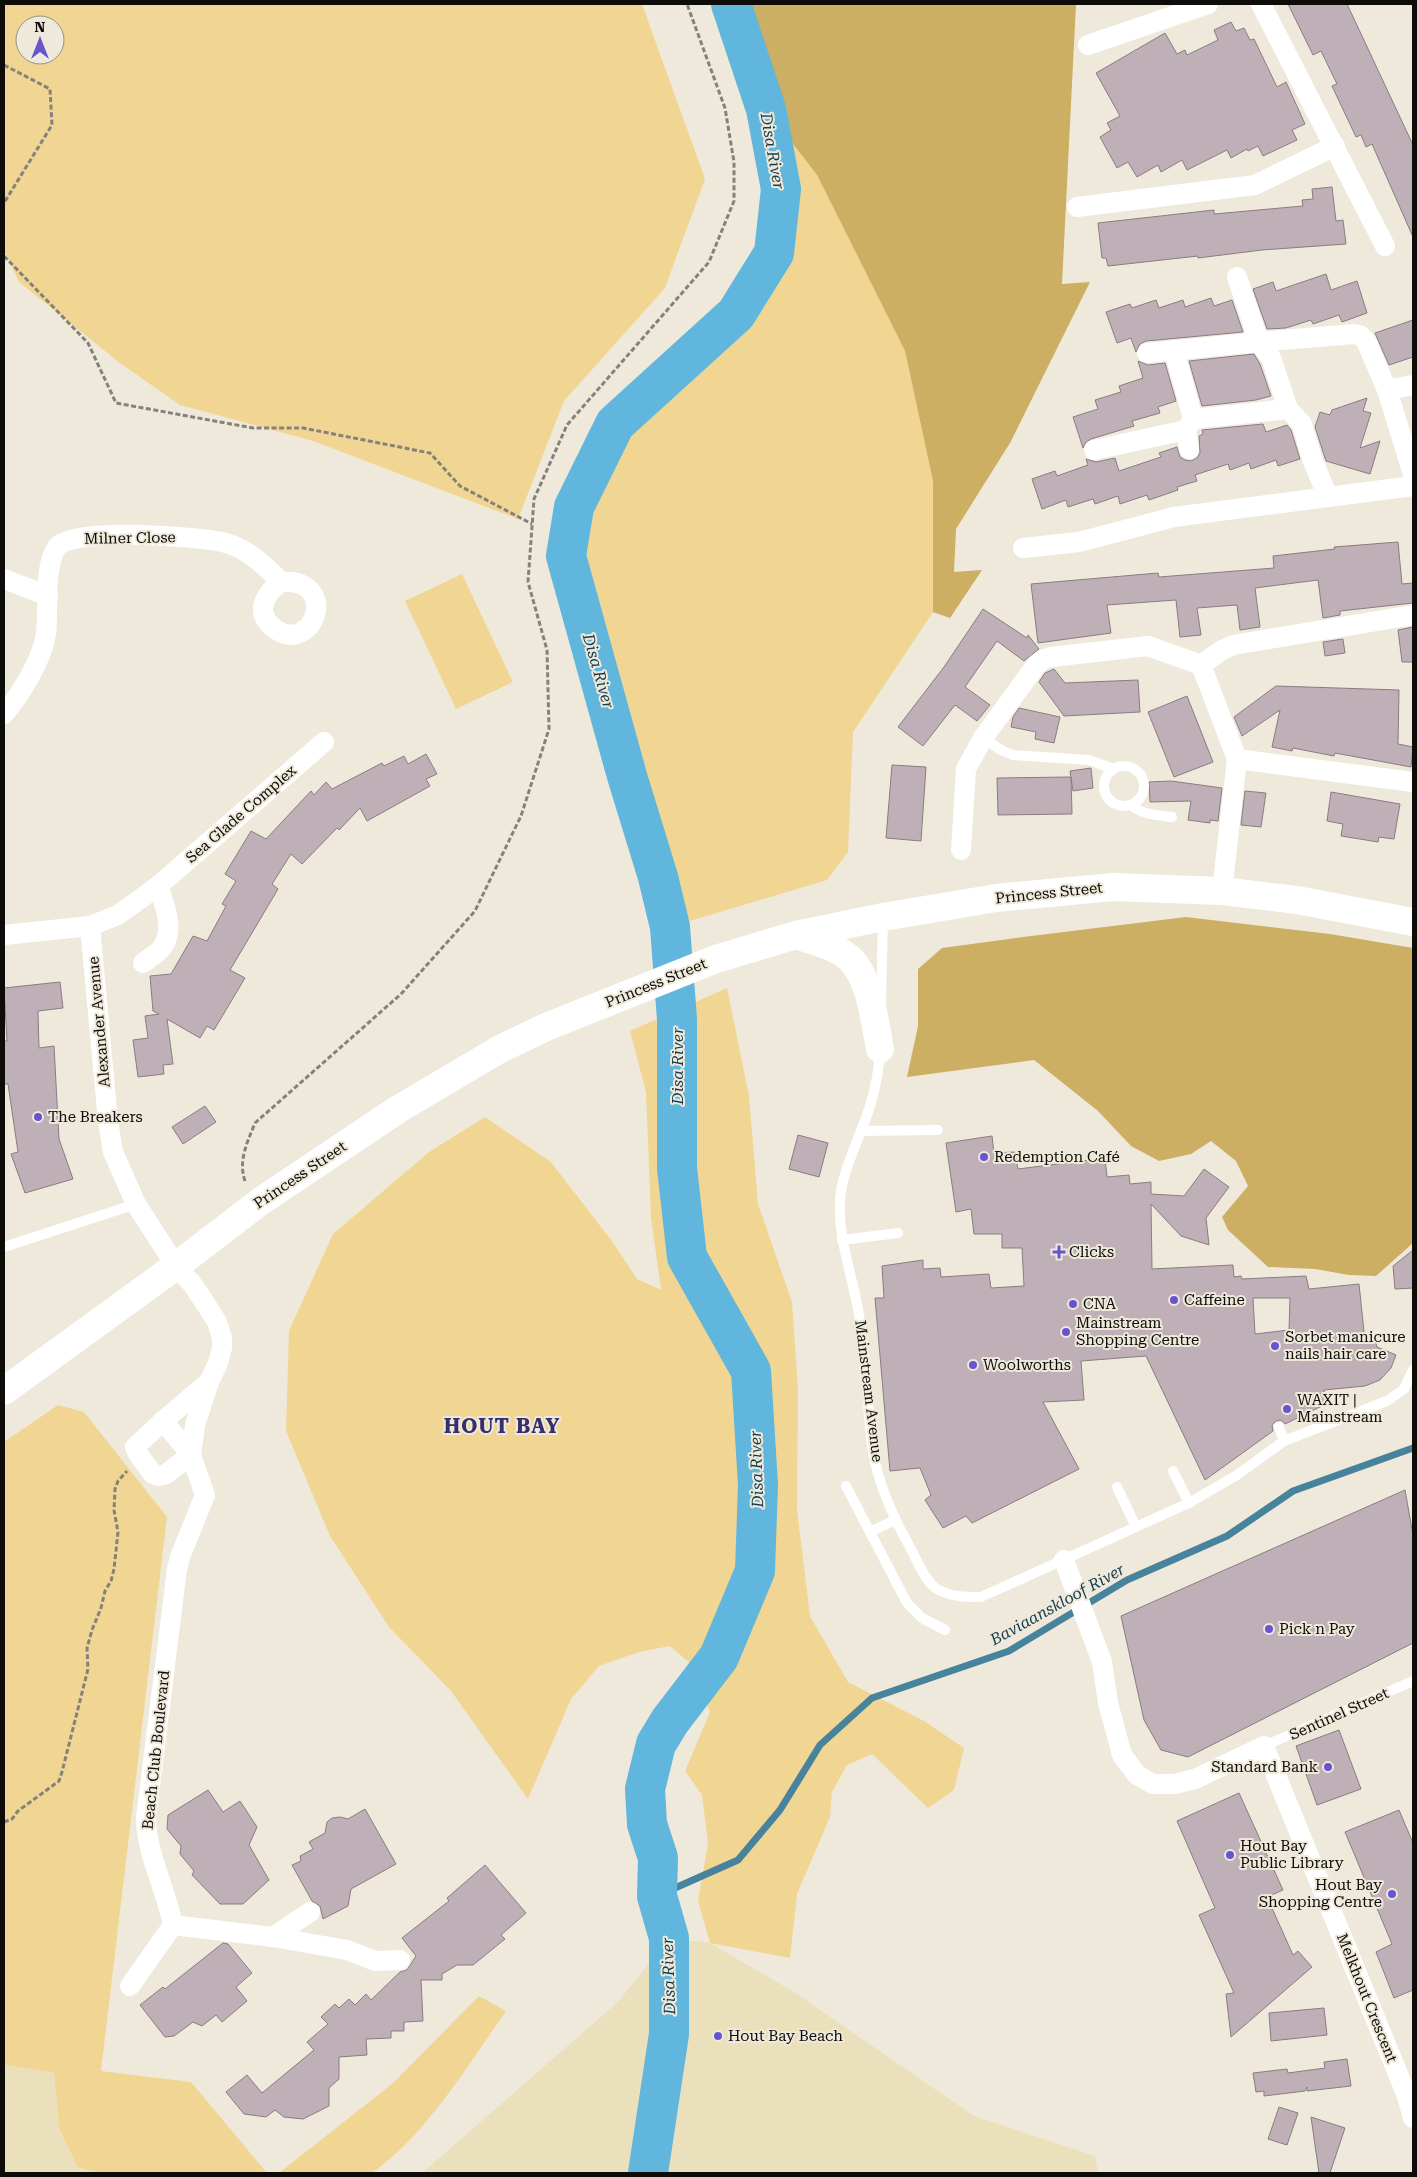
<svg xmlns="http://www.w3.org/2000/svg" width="1417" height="2177" font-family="'Roboto Serif',serif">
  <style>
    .green { fill: #f1d693; fill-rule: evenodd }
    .forest { fill: #ccaf63 }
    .sand { fill: #eae0bb }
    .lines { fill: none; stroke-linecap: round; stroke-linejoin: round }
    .stream { stroke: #47839d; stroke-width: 7 }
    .river { stroke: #60b6dd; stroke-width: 40 }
    .building { fill: #bfb0b7; stroke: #8a7c82; fill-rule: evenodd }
    .path { stroke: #868279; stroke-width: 3; stroke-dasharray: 5 2.5; stroke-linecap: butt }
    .lane { stroke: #fff; stroke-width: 10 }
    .street { stroke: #fff; stroke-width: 20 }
    .secondary { stroke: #fff; stroke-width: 28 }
    .poi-dot { fill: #6655cf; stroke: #efe9db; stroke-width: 2 }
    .labels { text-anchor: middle; stroke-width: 4; stroke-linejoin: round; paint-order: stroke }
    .street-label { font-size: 15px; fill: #0e0c08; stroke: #efe9db }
    .poi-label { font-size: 15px; fill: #0e0c08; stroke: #efe9db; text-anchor: start }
    .water-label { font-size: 16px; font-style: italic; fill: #143b4c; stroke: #efe9db }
    .district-label { font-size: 20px; font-weight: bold; letter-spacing: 1px; fill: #362f6b; stroke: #efe9db }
  </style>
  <rect width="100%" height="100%" fill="#efe9db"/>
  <!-- green -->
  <g class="green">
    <path d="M4 4H642L705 179 665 288 564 401 518 519 313 441 180 405 120 363 19 282 4 250ZM25 25H55V55H25Z"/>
    <polygon points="766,109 817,175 905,351 933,481 933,612 853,732 848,852 827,880 670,927 658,877 627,776 566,556 574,507 615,424 736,314 774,253 781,189"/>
    <polygon points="462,574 513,682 456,709 405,601"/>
    <polygon points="727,988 749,1096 758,1204 792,1302 798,1389 797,1510 810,1616 848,1682 924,1721 964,1748 954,1790 928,1808 872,1754 847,1765 832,1792 830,1817 797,1894 790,1958 710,1943 698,1901 708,1843 702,1795 685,1771 710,1712 691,1664 670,1646 639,1652 599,1666 571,1699 528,1799 451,1691 389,1627 330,1536 286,1431 289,1331 333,1234 429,1152 485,1117 551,1162 614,1244 637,1279 661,1290 651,1217 646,1092 630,1031"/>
    <polygon points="58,1405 84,1412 167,1517 101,2071 191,2082 267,2173 99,2173 77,2167 59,2128 54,2073 4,2065 4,1442"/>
    <path d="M479 1996 506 2011C468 2065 426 2135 372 2173H279L392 2084Z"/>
  </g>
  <!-- forest -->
  <g class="forest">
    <polygon points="731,4 1076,4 1062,284 1090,282 1010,443 956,529 954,572 982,570 950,618 933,612 933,481 905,351 817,175 766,109"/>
    <polygon points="1186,917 1330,934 1413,948 1413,1243 1376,1276 1349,1275 1315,1269 1268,1267 1228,1230 1222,1217 1248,1186 1236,1161 1211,1141 1191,1154 1159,1161 1131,1146 1098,1111 1034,1060 907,1077 918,1026 918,969 942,948 1023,937"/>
  </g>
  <!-- sand -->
  <g class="sand">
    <polygon points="669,1938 710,1943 794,1992 974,2116 1095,2156 1098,2173 422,2173 618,2002"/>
    <polygon points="4,2065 54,2073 59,2128 77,2167 99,2173 4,2173"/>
  </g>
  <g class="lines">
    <!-- stream -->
    <polyline class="stream" points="657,1896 738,1860 780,1810 820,1745 872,1698 1009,1651 1127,1580 1227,1536 1293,1491 1413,1448"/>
    <!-- river -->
    <polyline class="river" points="648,2173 669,2034 669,1938 657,1896 658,1858 647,1824 645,1789 656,1744 670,1721 719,1657 755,1571 758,1485 751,1371 687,1257 677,1168 677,1019 670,927 658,877 627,776 566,556 574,507 615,424 736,314 774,253 781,189 766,109 731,4"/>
  </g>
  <!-- building -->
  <g class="building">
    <polygon points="1288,4 1347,4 1413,145 1413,237 1372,144 1366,147 1361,135 1356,137 1332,86 1337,84 1321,51 1313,55"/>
    <polygon points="1231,22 1236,31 1244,28 1250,40 1254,39 1277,87 1286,82 1305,124 1292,130 1297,140 1263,156 1258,146 1248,151 1247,149 1231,158 1227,150 1187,170 1182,160 1161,172 1158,165 1137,177 1128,162 1117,168 1100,137 1111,130 1107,123 1120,116 1096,73 1165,33 1177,54 1185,50 1187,55 1218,40 1214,30"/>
    <polygon points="1332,187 1336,221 1343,220 1346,244 1262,250 1198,258 1198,256 1108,266 1106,258 1102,258 1098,223 1214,210 1214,214 1303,206 1302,200 1313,199 1312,189"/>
    <polygon points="1326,274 1331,290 1357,281 1367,313 1342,322 1339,315 1313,324 1311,320 1286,328 1267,329 1253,289 1273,282 1276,291"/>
    <polygon points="1211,298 1214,306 1232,300 1243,332 1146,341 1140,344 1136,352 1131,338 1117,343 1106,312 1130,304 1132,308 1156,300 1159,308 1183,300 1185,307"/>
    <polygon points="1413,320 1413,357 1389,365 1375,333"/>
    <polygon points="1254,354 1260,364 1271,396 1256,400 1202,406 1189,361"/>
    <polygon points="1138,361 1148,365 1165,363 1176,401 1158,407 1160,413 1132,421 1134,426 1091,439 1086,442 1083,448 1073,417 1098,409 1095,400 1121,392 1119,386 1143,378"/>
    <polygon points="1367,398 1363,411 1371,413 1360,448 1380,441 1370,474 1326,461 1315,427 1320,412 1330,415 1332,410"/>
    <polygon points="1263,424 1266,432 1287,425 1291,430 1300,459 1278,466 1276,460 1251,469 1249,463 1230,470 1228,464 1195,475 1197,481 1177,487 1178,490 1149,500 1147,495 1120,504 1118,496 1095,504 1093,499 1068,507 1066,500 1042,509 1032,479 1055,471 1057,476 1088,465 1086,459 1096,462 1115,458 1119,471 1161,457 1159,453 1177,447 1180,457 1185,460 1191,461 1197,458 1200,453 1199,436 1203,434 1202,430"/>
    <polygon points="1398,542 1402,584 1413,583 1413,603 1340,611 1340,615 1323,618 1318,580 1255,588 1260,627 1240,630 1237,605 1197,608 1201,635 1180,637 1176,600 1107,605 1111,633 1038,643 1031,584 1158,573 1159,577 1274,568 1273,556 1335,549 1334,547"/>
    <polygon points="983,609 1027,638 1028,635 1039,649 1024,661 997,641 965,687 990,705 977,721 955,705 923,746 898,727 944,667"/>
    <polygon points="1413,627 1413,662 1402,662 1398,630"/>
    <polygon points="1343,639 1345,653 1325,656 1323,642"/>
    <polygon points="1054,669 1065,683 1138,680 1140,712 1064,716 1039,682 1045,673"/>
    <polygon points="1276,686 1399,690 1398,744 1413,747 1411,767 1335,753 1334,756 1293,748 1292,751 1272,747 1280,710 1242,736 1234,717"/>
    <polygon points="1187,696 1213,762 1174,777 1148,712"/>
    <polygon points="1019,708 1060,717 1054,743 1035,739 1036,732 1011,727 1013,717"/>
    <polygon points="426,754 437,774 426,779 430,786 367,821 360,808 339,830 337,828 302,864 291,854 272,884 278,889 230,970 245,978 214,1030 207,1026 200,1038 167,1019 173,1064 163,1065 164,1074 138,1077 133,1040 148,1038 145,1016 159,1014 153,1011 150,976 171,974 193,936 207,941 226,906 222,904 236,881 225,874 251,831 266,839 311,791 314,795 326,782 332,789 382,763 384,766 404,756 408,764"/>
    <polygon points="892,765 926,767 921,841 886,838"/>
    <polygon points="1091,768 1093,788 1073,791 1070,771"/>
    <polygon points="1071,777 1072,814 998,815 997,778"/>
    <polygon points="1171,781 1222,788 1218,821 1210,820 1210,823 1188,820 1191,801 1150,802 1149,782"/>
    <polygon points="1245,791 1266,793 1261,827 1241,825"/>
    <polygon points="1331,792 1400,804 1394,839 1379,837 1378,842 1341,836 1343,824 1327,821"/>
    <polygon points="60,982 63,1008 38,1011 39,1048 54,1046 59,1139 73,1179 25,1193 11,1154 18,1152 8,1084 4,1084 4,1041 7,1041 4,988"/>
    <polygon points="205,1106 216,1122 183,1144 172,1127"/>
    <polygon points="798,1135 828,1143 819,1177 789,1169"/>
    <path d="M992 1136 994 1153 1015 1152 1018 1169 1105 1158 1107 1177 1129 1175 1130 1184 1151 1182V1194L1184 1196 1204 1169 1229 1187 1206 1218 1209 1245 1181 1236 1151 1204 1152 1269 1233 1265 1234 1277 1241 1276 1242 1279 1306 1276 1309 1289 1359 1284 1365 1341 1375 1340 1377 1347 1396 1355 1391 1368 1380 1380 1365 1386 1324 1390 1326 1404 1285 1424 1281 1420 1276 1421 1272 1425 1273 1431 1205 1480 1146 1356 1081 1361 1084 1400 1043 1402 1079 1469 972 1523 966 1516 943 1528 925 1500 931 1495 920 1468 890 1471 875 1298H884L882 1266 923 1260V1269L940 1268 941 1277 989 1274 991 1288 1024 1286 1022 1248H1002V1234H974L971 1209 956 1212 946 1143ZM1253 1298H1290L1289 1330 1255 1334Z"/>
    <polygon points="1413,1250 1413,1288 1395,1289 1393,1266"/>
    <polygon points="1405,1490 1413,1535 1413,1643 1188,1757 1161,1750 1144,1720 1121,1616"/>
    <polygon points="1339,1730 1361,1789 1317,1805 1296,1746"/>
    <polygon points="208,1790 223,1812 240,1801 257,1827 249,1845 269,1880 243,1904 220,1904 192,1875 194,1871 180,1854 181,1846 167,1829 168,1815"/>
    <polygon points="1239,1793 1283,1890 1267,1897 1293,1955 1298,1951 1312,1967 1231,2037 1226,1994 1234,1993 1199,1915 1215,1908 1177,1821"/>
    <polygon points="365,1809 396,1864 351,1889 348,1906 323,1919 320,1906 312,1901 292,1865 301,1861 300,1856 313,1849 309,1842 325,1833 327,1822 332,1818 340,1817 348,1819"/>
    <polygon points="1399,1810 1413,1843 1413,1990 1394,1998 1376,1952 1392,1944 1345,1832"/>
    <polygon points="485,1865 526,1913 501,1935 505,1939 473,1965 457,1965 442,1974 442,1980 421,1980 423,2021 404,2022 404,2031 391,2031 391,2038 366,2039 367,2055 339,2057 339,2079 329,2088 329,2106 303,2119 284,2117 275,2110 266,2117 244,2114 226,2092 247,2075 262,2093 314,2050 307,2042 328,2024 321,2017 335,2004 339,2008 349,1999 355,2005 366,1994 371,2000 400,1972 407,1970 416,1956 402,1938 449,1901 447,1898"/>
    <polygon points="223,1943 228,1944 252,1973 236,1987 247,2001 222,2022 216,2015 202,2026 193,2022 174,2036 165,2037 140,2005 163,1987 165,1989"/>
    <polygon points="1324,2008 1327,2035 1271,2041 1269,2013"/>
    <polygon points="1347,2059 1351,2086 1307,2091 1307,2087 1305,2091 1264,2096 1264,2091 1256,2092 1253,2073 1287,2069 1288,2073 1325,2068 1324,2062"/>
    <polygon points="1279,2107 1298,2113 1287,2145 1268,2139"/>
    <polygon points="1311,2117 1345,2128 1330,2173 1319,2173"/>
  </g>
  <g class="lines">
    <!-- path -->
    <g class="path">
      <polyline points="4,65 50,89 52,125 4,203"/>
      <polyline points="4,256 88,343 116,403 253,428 303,428 430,453 460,486 532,524"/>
      <path d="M245 1181C238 1161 247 1143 255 1123L401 994 475 911 521 816 549 729 547 650 528 582 534 499 567 425 709 262 734 201V162L725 108 687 4"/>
      <polyline points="4,1822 12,1819 18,1811 59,1781 62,1772 88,1669 87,1648 92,1630 101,1608 105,1591 111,1581 114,1569 118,1532 114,1510 115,1489 118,1481 127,1471"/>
    </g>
    <!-- lane -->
    <g class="lane">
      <polyline points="983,738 1001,750 1013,755 1089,760 1114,769"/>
      <circle cx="1124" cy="786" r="20"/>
      <path d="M1131 805C1143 815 1157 815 1172 817"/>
      <polyline points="881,1002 883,919"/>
      <path d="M880 1049C879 1077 871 1107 860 1133 853 1152 844 1171 841 1191 835 1236 854 1277 860 1321 866 1362 867 1404 872 1446 877 1483 894 1519 912 1551 918 1563 926 1582 937 1589 951 1597 966 1597 981 1597L1189 1503 1237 1475 1284 1441 1387 1401 1404 1389 1413 1370"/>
      <polyline points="862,1131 938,1130"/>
      <polyline points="842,1240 898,1233"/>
      <polyline points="4,1247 136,1204"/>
      <polyline points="1279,1427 1284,1441"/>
      <polyline points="1173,1471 1189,1503"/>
      <polyline points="846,1486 907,1603 922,1618 945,1630"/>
      <polyline points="1117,1487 1136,1527"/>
      <polyline points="870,1532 895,1520"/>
      <polyline points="1264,1746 1413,1681"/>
    </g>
    <!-- street -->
    <g class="street">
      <polyline points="1261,4 1385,246"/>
      <polyline points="1088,45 1208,4"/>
      <polyline points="1077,207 1255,185 1335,146"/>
      <polyline points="1174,350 1193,419"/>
      <polyline points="1147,353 1259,342 1237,277"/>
      <polyline points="1387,390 1413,385"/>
      <polyline points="1186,430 1189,449"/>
      <polyline points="1094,450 1186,430 1193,419 1288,409"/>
      <polyline points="1328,497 1312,459 1302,424 1288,409 1271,358 1259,342 1354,334 1360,335 1366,341 1387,390 1413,474"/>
      <polyline points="1023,548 1079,542 1174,517 1413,486"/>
      <polyline points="4,579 48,596"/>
      <polyline points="1201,665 1222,650 1233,645 1413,615"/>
      <path d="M4 714C21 694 42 660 46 634 49 609 43 568 57 547 72 527 200 536 226 543 249 550 264 565 281 582 341 578 314 656 275 629 253 614 265 593 281 582"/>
      <polyline points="1237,759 1413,782"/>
      <polyline points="961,850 966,769 983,738 1037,664 1044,659 1051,657 1148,646 1201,665 1237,759 1222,891"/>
      <path d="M90 926 108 1121 113 1152 136 1204 176 1266 193 1285 207 1306 217 1322 222 1338V1348L218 1363 209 1382 195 1425 191 1455 205 1495 180 1557 177 1569 146 1818C146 1852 166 1890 173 1925L273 1937 347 1950 375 1961 400 1960"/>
      <polyline points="4,935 90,926 118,915 158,886 324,742"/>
      <path d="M143 963C148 959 155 955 159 951 177 933 165 906 158 886"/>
      <polygon points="163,1421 191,1455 166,1474 158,1476 153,1474 138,1454 135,1447"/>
      <polyline points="163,1421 209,1382"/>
      <polyline points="1064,1560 1102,1662 1108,1703 1122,1755 1137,1775 1153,1784 1175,1784 1195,1779 1264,1746 1407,2096 1413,2118"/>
      <polyline points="273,1937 310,1912"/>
      <polyline points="130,1986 173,1925"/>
    </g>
    <!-- secondary -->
    <g class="secondary">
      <path d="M796 935C814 941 835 946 849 958 870 976 875 1023 880 1049"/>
      <polyline points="4,1391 176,1266 261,1201 397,1110 500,1049 546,1027 716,959 796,935 883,917 996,898 1113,887 1222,891 1297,900 1413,922"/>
    </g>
  </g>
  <!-- markers -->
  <g class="poi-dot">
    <circle cx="38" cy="1117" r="5"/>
    <circle cx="984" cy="1157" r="5"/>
    <path d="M1056.5 1244.5h5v5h5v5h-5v5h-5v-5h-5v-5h5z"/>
    <circle cx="1174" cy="1300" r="5"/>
    <circle cx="1073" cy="1304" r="5"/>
    <circle cx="1066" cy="1332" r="5"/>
    <circle cx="1275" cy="1346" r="5"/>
    <circle cx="973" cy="1365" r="5"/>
    <circle cx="1287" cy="1409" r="5"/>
    <circle cx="1269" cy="1629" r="5"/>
    <circle cx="1328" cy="1767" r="5"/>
    <circle cx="1230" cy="1855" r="5"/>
    <circle cx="1392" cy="1894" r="5"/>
    <circle cx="718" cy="2036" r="5"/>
  </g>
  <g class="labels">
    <!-- street labels -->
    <g class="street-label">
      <text transform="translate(130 538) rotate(-1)" y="5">Milner Close</text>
      <text transform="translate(241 814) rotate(-41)" y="5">Sea Glade Complex</text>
      <text transform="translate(1049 893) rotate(-6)" y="5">Princess Street</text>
      <text transform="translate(656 983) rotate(-22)" y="5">Princess Street</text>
      <text transform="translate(99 1022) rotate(-95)" y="5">Alexander Avenue</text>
      <text transform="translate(300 1175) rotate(-34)" y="5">Princess Street</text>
      <text transform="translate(869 1391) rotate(83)" y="5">Mainstream Avenue</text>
      <text transform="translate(1339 1714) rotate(-24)" y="5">Sentinel Street</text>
      <text transform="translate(156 1750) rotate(-84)" y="5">Beach Club Boulevard</text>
      <text transform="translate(1367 1998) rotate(68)" y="5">Melkhout Crescent</text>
    </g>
    <!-- poi labels -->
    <g class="poi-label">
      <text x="48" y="1122">The Breakers</text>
      <text x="994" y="1162">Redemption Café</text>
      <text x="1069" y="1257">Clicks</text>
      <text x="1184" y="1305">Caffeine</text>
      <text x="1083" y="1309">CNA</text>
      <text x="1076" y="1328">Mainstream<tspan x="1076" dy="17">Shopping Centre</tspan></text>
      <text x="1285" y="1342">Sorbet manicure<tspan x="1285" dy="17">nails hair care</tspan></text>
      <text x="983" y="1370">Woolworths</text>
      <text x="1297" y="1405">WAXIT |<tspan x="1297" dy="17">Mainstream</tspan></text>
      <text x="1279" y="1634">Pick n Pay</text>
      <text x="1318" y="1772" text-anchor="end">Standard Bank</text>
      <text x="1240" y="1851">Hout Bay<tspan x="1240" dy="17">Public Library</tspan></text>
      <text x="1382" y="1890" text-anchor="end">Hout Bay<tspan x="1382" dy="17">Shopping Centre</tspan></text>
      <text x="728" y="2041">Hout Bay Beach</text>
    </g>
    <!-- water labels -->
    <g class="water-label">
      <text transform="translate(773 151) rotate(80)" y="6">Disa River</text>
      <text transform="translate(599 671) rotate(74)" y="6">Disa River</text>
      <text transform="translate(677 1066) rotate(-90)" y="6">Disa River</text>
      <text transform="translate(756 1469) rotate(-92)" y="6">Disa River</text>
      <text transform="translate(1057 1604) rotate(-29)" y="6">Baviaanskloof River</text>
      <text transform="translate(668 1976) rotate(-92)" y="6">Disa River</text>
    </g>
    <!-- district labels -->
    <g class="district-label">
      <text x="502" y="1433">HOUT BAY</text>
    </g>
  </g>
  <!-- border -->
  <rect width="1417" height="2177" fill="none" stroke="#0e0c08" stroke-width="10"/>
  <!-- north arrow -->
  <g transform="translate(40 40)"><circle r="24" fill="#efe9db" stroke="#959187"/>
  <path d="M0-4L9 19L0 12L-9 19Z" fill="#6655cf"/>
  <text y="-8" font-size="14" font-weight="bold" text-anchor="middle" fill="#0e0c08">N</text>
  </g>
</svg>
